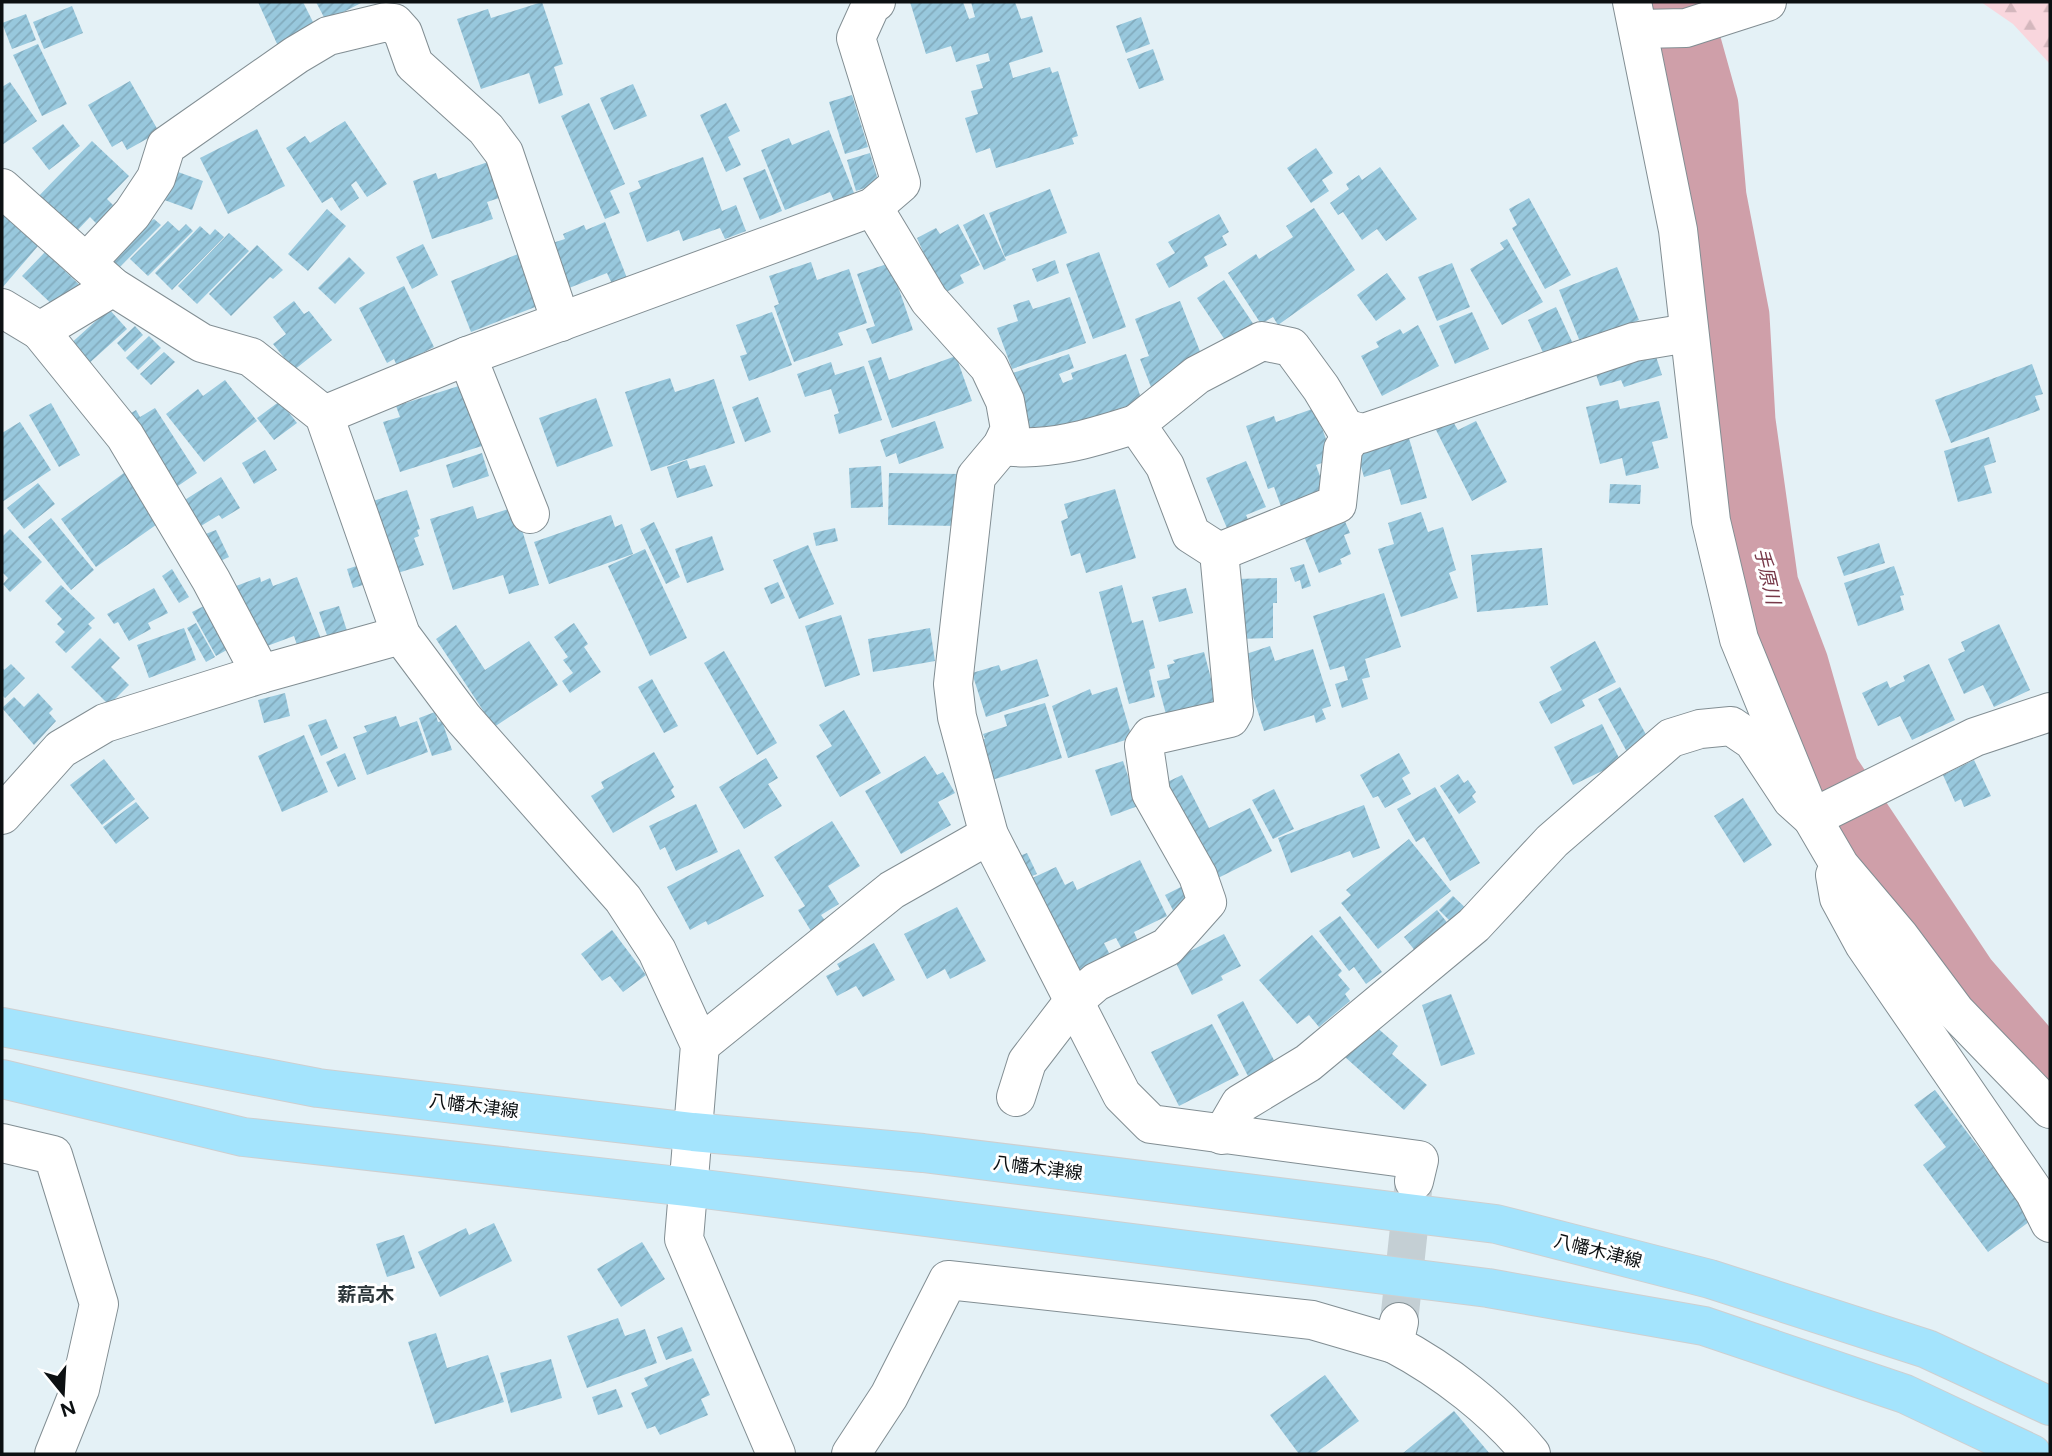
<svg xmlns="http://www.w3.org/2000/svg" width="2052" height="1456" font-family="Figtree,'Noto Sans JP',sans-serif">
  <style>
    .forest { fill: url(#forest-firs) }
    .lines { fill: none; stroke-linecap: round; stroke-linejoin: round }
    .river { stroke: #cf9fa9; stroke-width: 65 }
    .building { fill: url(#building-hatch) }
    .minor-tunnel { stroke: #c4cfd4; stroke-width: 38; stroke-dasharray: 38 19; stroke-linecap: butt }
    .minor-casing { stroke: #828e93; stroke-width: 40 }
    .major-casing { stroke: #cecfd0; stroke-width: 40 }
    .minor { stroke: #fff; stroke-width: 38 }
    .major { stroke: #a4e4fd; stroke-width: 38 }
    .labels { text-anchor: middle; stroke-width: 6; stroke-linejoin: round; paint-order: stroke }
    .street-label { font-size: 18px; fill: #0c1012; stroke: #fff }
    .water-label { font-size: 19px; font-style: italic; fill: #773949; stroke: #fff }
    .neighbourhood-label { font-size: 19px; font-weight: bold; fill: #2c363a; stroke: #fff }
  </style>
  <defs>
    <pattern id="forest-firs" width="22" height="20" patternUnits="userSpaceOnUse" patternTransform="scale(1.75)"><rect width="22" height="20" fill="#f9d6dd"/><path d="M5 1l3.5 6h-7zM16 11l3.5 6h-7z" fill="#d4b7bd"/></pattern>
    <pattern id="building-hatch" width="6" height="6" patternUnits="userSpaceOnUse" patternTransform="scale(1.75)"><rect width="6" height="6" fill="#98c8dd"/><path d="M-1 1l2-2M0 6l6-6M5 7l2-2" fill="none" stroke="#82abbd"/></pattern>
  </defs>
  <rect width="100%" height="100%" fill="#e4f1f6"/>
  <!-- forest -->
  <polygon class="forest" points="1981,2 2050,2 2050,64 2013,24"/>
  <g class="lines">
    <!-- river -->
    <polyline class="river" points="1677,2 1706,106 1714,197 1737,316 1743,421 1766,585 1796,664 1827,772 1965,979 2050,1077"/>
  </g>
  <!-- building -->
  <g class="building">
    <polygon points="258,2 303,2 316,28 278,46"/>
    <polygon points="316,2 363,2 326,21"/>
    <polygon points="542,2 563,64 554,67 563,95 539,104 529,73 481,89 457,19 488,9 491,18"/>
    <polygon points="910,2 963,2 969,19 975,17 971,2 1015,2 1021,19 1032,16 1043,52 1009,63 1013,78 1050,67 1052,73 1058,71 1078,136 1072,138 1074,144 996,168 990,148 976,153 965,118 978,114 971,91 983,88 976,65 990,61 988,53 956,62 951,46 926,54"/>
    <polygon points="72,6 83,33 44,49 33,22"/>
    <polygon points="26,14 36,40 12,49 2,23"/>
    <polygon points="1141,17 1150,44 1126,53 1116,26"/>
    <polygon points="38,44 67,104 42,116 13,55"/>
    <polygon points="1153,49 1164,80 1139,89 1127,59"/>
    <polygon points="130,81 159,132 127,150 122,141 112,147 88,105"/>
    <polygon points="10,82 37,121 2,145 2,87"/>
    <polygon points="633,84 647,116 614,130 600,98"/>
    <polygon points="852,95 868,147 845,154 829,102"/>
    <polygon points="589,103 625,184 610,191 620,213 605,219 561,116"/>
    <polygon points="726,103 740,131 728,137 741,165 726,172 700,115"/>
    <polygon points="345,121 387,184 367,197 356,181 351,185 359,198 341,211 332,197 322,203 286,148 305,136 310,143"/>
    <polygon points="63,124 80,146 49,170 32,148"/>
    <polygon points="257,129 285,186 228,214 200,158"/>
    <polygon points="829,130 854,193 834,201 830,192 785,210 761,150 789,138 792,145"/>
    <polygon points="92,141 129,176 107,199 120,212 103,230 90,217 72,236 34,201"/>
    <polygon points="1316,148 1333,173 1322,180 1329,191 1311,203 1287,168"/>
    <polygon points="870,153 879,183 856,191 847,160"/>
    <polygon points="703,157 722,211 736,205 746,231 725,239 720,228 683,241 679,230 647,242 629,193 641,188 638,181"/>
    <polygon points="491,161 502,197 487,202 493,219 432,239 413,181 436,173 438,179"/>
    <polygon points="1380,167 1417,219 1386,241 1377,229 1362,240 1343,212 1338,215 1330,203 1349,189 1346,184 1359,175 1362,180"/>
    <polygon points="167,168 203,181 192,210 156,197"/>
    <polygon points="765,169 782,211 760,220 743,178"/>
    <polygon points="1050,189 1067,233 1005,257 989,213"/>
    <polygon points="1529,198 1571,275 1545,289 1512,228 1517,225 1509,209"/>
    <polygon points="1314,208 1355,270 1278,325 1273,317 1261,324 1228,273 1256,254 1259,259 1293,237 1286,226"/>
    <polygon points="327,209 346,226 308,271 288,254"/>
    <polygon points="2,214 38,246 2,288"/>
    <polygon points="984,214 1006,260 984,270 963,225"/>
    <polygon points="1219,214 1229,232 1222,236 1227,245 1204,257 1208,266 1169,288 1156,264 1175,253 1168,242"/>
    <polygon points="154,219 161,225 116,271 102,257"/>
    <polygon points="168,221 179,231 186,224 193,231 148,276 130,259"/>
    <polygon points="605,222 627,278 612,284 607,273 564,290 546,245 565,239 563,234 584,225 586,230"/>
    <polygon points="958,224 980,265 960,275 964,283 942,294 917,238 936,228 940,234"/>
    <polygon points="200,226 210,235 215,229 224,237 172,290 155,273"/>
    <polygon points="229,233 249,251 197,304 178,286"/>
    <polygon points="1507,239 1543,302 1502,325 1470,269 1504,249 1500,243"/>
    <polygon points="423,244 438,275 412,289 396,257"/>
    <polygon points="257,245 283,270 273,279 270,277 231,316 209,294"/>
    <polygon points="45,252 86,291 58,310 22,276"/>
    <polygon points="523,252 543,304 471,332 451,281"/>
    <polygon points="1099,252 1126,327 1093,339 1066,264"/>
    <polygon points="349,257 365,273 335,304 318,288"/>
    <polygon points="1055,260 1059,273 1037,282 1032,269"/>
    <polygon points="811,262 817,280 849,269 867,323 838,333 843,345 794,362 774,306 779,304 769,276"/>
    <polygon points="890,263 913,330 872,344 866,329 875,326 857,274"/>
    <polygon points="1452,263 1470,307 1437,321 1418,277"/>
    <polygon points="1617,267 1639,320 1581,344 1559,290"/>
    <polygon points="1387,273 1406,299 1376,321 1357,295"/>
    <polygon points="1224,280 1256,328 1229,346 1197,298"/>
    <polygon points="404,286 434,347 397,366 394,359 387,363 359,308"/>
    <polygon points="1070,297 1086,343 1012,369 997,328 1018,321 1013,305 1029,300 1033,309"/>
    <polygon points="294,301 304,314 309,311 332,340 294,370 273,344 286,334 273,317"/>
    <polygon points="1180,301 1203,359 1168,373 1170,380 1151,387 1140,359 1149,356 1135,319"/>
    <polygon points="1556,307 1574,346 1546,359 1528,320"/>
    <polygon points="109,309 127,329 86,366 68,346"/>
    <polygon points="772,312 792,365 749,381 740,356 747,354 736,325"/>
    <polygon points="1472,312 1489,349 1455,364 1439,326"/>
    <polygon points="1418,325 1439,366 1382,396 1361,356 1379,347 1376,342 1400,329 1403,334"/>
    <polygon points="135,326 143,335 125,352 117,343"/>
    <polygon points="149,336 161,348 138,370 126,358"/>
    <polygon points="1653,347 1662,375 1624,387 1621,380 1600,386 1593,366"/>
    <polygon points="164,352 175,362 151,385 140,374"/>
    <polygon points="1069,354 1074,368 1059,374 1063,383 1073,379 1071,373 1126,354 1142,401 1029,439 1007,375"/>
    <polygon points="956,356 972,401 892,428 868,361 881,357 889,380"/>
    <polygon points="831,362 835,375 864,366 882,420 839,434 834,415 839,413 831,389 805,397 797,374"/>
    <polygon points="2032,364 2043,394 2035,396 2040,410 1951,443 1935,400"/>
    <polygon points="670,378 675,392 714,379 735,443 651,471 625,392"/>
    <polygon points="225,380 257,421 204,462 166,414 198,389 203,396"/>
    <polygon points="465,384 485,445 400,472 383,422 400,417 396,406"/>
    <polygon points="758,397 771,432 745,442 732,407"/>
    <polygon points="596,398 613,446 557,467 539,418"/>
    <polygon points="1618,400 1620,409 1659,401 1668,438 1652,442 1659,468 1626,476 1622,458 1600,464 1586,407"/>
    <polygon points="280,401 297,423 274,440 257,418"/>
    <polygon points="51,403 80,455 59,467 29,415"/>
    <polygon points="155,408 197,473 172,490 125,417 136,410 140,417"/>
    <polygon points="1315,408 1333,459 1316,465 1327,496 1283,512 1274,487 1268,489 1246,426 1274,416 1276,422"/>
    <polygon points="1452,420 1458,430 1476,421 1507,482 1472,501 1435,428"/>
    <polygon points="935,421 944,448 899,464 896,453 886,457 880,440"/>
    <polygon points="20,422 51,470 2,502 2,433"/>
    <polygon points="1408,435 1427,498 1401,505 1390,469 1364,477 1356,450"/>
    <polygon points="1989,437 1996,462 1984,466 1992,493 1958,502 1944,451"/>
    <polygon points="265,450 277,470 254,484 242,463"/>
    <polygon points="482,453 489,476 453,488 446,465"/>
    <polygon points="687,460 690,469 705,465 713,486 677,498 667,467"/>
    <polygon points="1246,461 1266,507 1246,515 1250,524 1229,533 1206,478"/>
    <polygon points="881,466 883,507 851,508 849,468"/>
    <polygon points="128,470 163,520 96,567 61,519"/>
    <polygon points="889,473 963,474 962,526 888,525"/>
    <polygon points="221,477 240,508 222,519 219,515 196,529 180,503"/>
    <polygon points="38,483 55,504 24,529 7,508"/>
    <polygon points="1610,484 1641,485 1640,504 1609,503"/>
    <polygon points="1115,489 1136,558 1086,573 1080,553 1071,556 1061,521 1068,518 1064,504"/>
    <polygon points="407,490 420,529 417,530 419,536 414,538 424,565 394,574 370,502"/>
    <polygon points="473,506 477,519 515,507 539,585 509,594 503,575 453,590 430,519"/>
    <polygon points="1341,512 1350,533 1344,535 1351,554 1340,559 1342,564 1319,573 1301,529"/>
    <polygon points="1421,512 1428,532 1443,527 1456,570 1449,573 1458,598 1401,617 1378,549 1394,544 1388,523"/>
    <polygon points="611,515 615,527 622,524 633,554 549,584 534,542"/>
    <polygon points="51,518 94,570 71,590 28,537"/>
    <polygon points="654,522 680,577 666,584 640,529"/>
    <polygon points="835,528 838,541 816,546 813,533"/>
    <polygon points="10,529 42,562 10,592 3,584 8,578 2,572 2,537"/>
    <polygon points="216,530 229,557 216,563 203,535"/>
    <polygon points="712,536 724,570 687,583 675,549"/>
    <polygon points="1879,543 1885,563 1844,576 1837,557"/>
    <polygon points="808,545 834,604 799,619 773,560"/>
    <polygon points="1542,548 1548,605 1477,612 1471,555"/>
    <polygon points="645,549 687,638 650,656 608,566"/>
    <polygon points="1304,564 1311,586 1302,589 1300,580 1295,582 1290,568"/>
    <polygon points="360,565 366,584 353,588 347,569"/>
    <polygon points="1894,566 1904,595 1900,596 1904,610 1858,626 1844,583"/>
    <polygon points="172,569 189,597 179,603 162,576"/>
    <polygon points="260,577 261,582 270,578 273,586 297,577 321,639 298,648 294,636 259,649 236,586"/>
    <polygon points="1277,578 1277,603 1273,603 1273,638 1237,639 1236,579"/>
    <polygon points="778,582 785,598 771,604 764,588"/>
    <polygon points="61,585 95,618 88,624 92,628 66,653 55,642 65,632 57,624 62,619 45,601"/>
    <polygon points="1122,585 1132,623 1143,620 1155,668 1149,670 1155,697 1129,704 1099,592"/>
    <polygon points="154,588 168,613 148,623 151,629 129,641 118,622 114,624 107,614"/>
    <polygon points="1186,588 1193,613 1159,622 1152,597"/>
    <polygon points="1384,593 1401,647 1365,659 1370,677 1362,679 1368,699 1342,708 1335,684 1348,680 1344,666 1330,670 1313,616"/>
    <polygon points="210,603 234,646 216,656 192,612"/>
    <polygon points="339,606 349,637 330,644 319,612"/>
    <polygon points="841,615 860,675 825,687 805,626"/>
    <polygon points="196,623 215,657 206,662 187,628"/>
    <polygon points="574,623 588,644 584,647 601,672 570,693 562,681 573,673 563,660 568,657 554,637"/>
    <polygon points="1999,624 2030,690 1994,707 1983,685 1964,694 1948,659 1965,651 1961,642"/>
    <polygon points="456,625 485,670 529,641 558,685 494,727 436,639"/>
    <polygon points="184,628 196,660 149,678 137,645"/>
    <polygon points="930,628 935,661 873,672 868,639"/>
    <polygon points="100,638 120,658 111,667 129,685 109,705 71,667"/>
    <polygon points="1595,641 1616,682 1582,700 1585,706 1551,724 1539,702 1562,690 1550,667"/>
    <polygon points="1270,646 1275,661 1313,649 1331,706 1322,709 1326,719 1316,723 1314,715 1264,731 1240,656"/>
    <polygon points="724,651 777,743 757,755 704,663"/>
    <polygon points="1204,652 1218,705 1167,718 1157,681 1170,678 1167,665 1175,663 1173,660"/>
    <polygon points="1037,659 1049,696 986,717 972,673 999,665 1001,671"/>
    <polygon points="11,664 25,678 5,698 2,695 2,667 4,670"/>
    <polygon points="1929,664 1955,720 1912,740 1900,716 1878,726 1862,693 1887,681 1890,688 1905,681 1903,676"/>
    <polygon points="652,679 678,726 664,733 638,687"/>
    <polygon points="1117,687 1132,738 1068,758 1052,706 1090,689 1092,695"/>
    <polygon points="1620,687 1649,740 1627,752 1598,699"/>
    <polygon points="38,693 53,709 49,713 56,721 34,745 2,708 14,697 24,707"/>
    <polygon points="285,693 290,716 264,723 258,700"/>
    <polygon points="1045,703 1062,758 992,780 980,740 985,739 983,734 1007,726 1004,715"/>
    <polygon points="844,710 881,773 840,797 816,756 832,746 819,725"/>
    <polygon points="435,712 438,722 442,721 452,750 432,756 419,718"/>
    <polygon points="396,716 400,727 417,721 428,752 367,775 353,737 367,732 364,726"/>
    <polygon points="326,719 338,748 321,756 308,725"/>
    <polygon points="1602,724 1621,762 1573,785 1554,747"/>
    <polygon points="304,735 328,792 282,812 258,756"/>
    <polygon points="654,752 674,787 671,790 675,797 613,833 591,796 604,788 601,782"/>
    <polygon points="345,753 356,779 338,787 326,762"/>
    <polygon points="1399,753 1410,773 1402,778 1411,794 1385,808 1378,796 1373,798 1360,775"/>
    <polygon points="925,756 937,775 943,772 955,793 938,802 951,825 901,854 865,791"/>
    <polygon points="766,758 778,778 768,784 782,806 744,829 719,787"/>
    <polygon points="104,759 135,799 102,825 70,785"/>
    <polygon points="1974,760 1991,796 1964,807 1961,799 1955,802 1943,775"/>
    <polygon points="1123,761 1138,806 1111,816 1095,770"/>
    <polygon points="1458,774 1464,783 1468,780 1476,792 1472,796 1476,802 1459,814 1440,786"/>
    <polygon points="1182,775 1209,828 1250,808 1272,851 1208,883 1159,786"/>
    <polygon points="1435,787 1480,863 1450,881 1424,837 1416,842 1397,809"/>
    <polygon points="1274,789 1294,829 1273,839 1252,800"/>
    <polygon points="1743,798 1772,845 1744,863 1714,816"/>
    <polygon points="136,802 149,818 116,844 103,827"/>
    <polygon points="696,804 718,852 676,871 665,847 660,850 649,826"/>
    <polygon points="1364,805 1380,848 1353,858 1350,851 1291,873 1278,838"/>
    <polygon points="832,821 860,866 828,886 839,904 821,915 826,922 811,931 798,910 805,906 774,857"/>
    <polygon points="1409,839 1451,891 1378,949 1341,903 1351,895 1346,890"/>
    <polygon points="739,849 764,896 708,925 706,921 690,930 667,887"/>
    <polygon points="1027,853 1037,874 1022,880 1012,859"/>
    <polygon points="1140,860 1167,916 1134,932 1140,946 1124,953 1116,938 1104,943 1113,961 1076,979 1028,880 1056,867 1065,885 1073,881 1077,890"/>
    <polygon points="1191,882 1200,902 1175,914 1165,895"/>
    <polygon points="1453,896 1473,915 1458,929 1439,910"/>
    <polygon points="957,907 986,961 950,979 945,969 927,979 904,934"/>
    <polygon points="1437,910 1454,931 1421,958 1404,937"/>
    <polygon points="1340,916 1382,972 1366,984 1354,967 1349,971 1319,931"/>
    <polygon points="612,930 646,975 623,992 610,976 602,981 581,954"/>
    <polygon points="1224,934 1241,966 1221,976 1223,980 1192,995 1174,959"/>
    <polygon points="1312,935 1342,971 1338,975 1350,989 1345,994 1350,1001 1319,1027 1309,1015 1297,1024 1259,980"/>
    <polygon points="874,943 895,980 863,997 856,986 837,996 826,976 840,969 837,964"/>
    <polygon points="1451,994 1475,1054 1441,1066 1422,1005"/>
    <polygon points="1243,1001 1276,1064 1249,1078 1217,1015"/>
    <polygon points="1212,1024 1239,1075 1179,1106 1151,1052"/>
    <polygon points="1374,1025 1398,1046 1392,1054 1427,1085 1404,1110 1345,1057"/>
    <polygon points="1935,1090 2033,1219 1988,1252 1923,1165 1946,1147 1914,1105"/>
    <polygon points="494,1223 512,1261 440,1297 418,1252 466,1228 469,1235"/>
    <polygon points="404,1235 415,1268 387,1277 376,1244"/>
    <polygon points="642,1242 665,1279 621,1307 597,1269"/>
    <polygon points="618,1318 625,1336 645,1329 657,1363 587,1388 567,1336"/>
    <polygon points="682,1327 692,1351 666,1360 657,1337"/>
    <polygon points="436,1333 447,1368 488,1355 504,1402 435,1424 408,1342"/>
    <polygon points="693,1358 710,1395 701,1399 708,1415 660,1435 655,1426 647,1429 631,1393 648,1386 644,1378"/>
    <polygon points="551,1359 562,1398 511,1413 500,1373"/>
    <polygon points="1325,1375 1359,1421 1314,1454 1299,1454 1270,1415"/>
    <polygon points="616,1389 623,1407 598,1415 592,1397"/>
    <polygon points="1454,1411 1490,1454 1402,1454"/>
  </g>
  <g class="lines">
    <!-- minor-tunnel -->
    <polyline class="minor-tunnel" points="1399,1322 1414,1181"/>
    <!-- minor casing -->
    <g class="minor-casing">
      <g id="minor">
        <polyline points="1632,2 1678,230 1711,521 1739,639 1812,818 1840,866 1900,937 1956,1012 2050,1109"/>
        <polyline points="1639,29 1686,28 1767,2"/>
        <polyline points="2,188 113,287 202,343 251,357 324,415 401,635 463,718 623,899 657,951 700,1045 684,1239 776,1454"/>
        <polyline points="873,207 929,300 989,367 1005,401 1010,429 1002,446 976,477 953,684 957,717 989,835 1122,1095 1151,1124 1419,1160 1414,1181"/>
        <polyline points="86,263 132,214 156,178 166,146 296,55 328,36 386,22 394,23 403,33 414,64 486,129 504,153 561,322"/>
        <polyline points="2,308 40,331 113,287"/>
        <polyline points="40,331 125,436 211,580 261,674"/>
        <polyline points="467,356 530,514"/>
        <polyline points="324,415 467,356 873,207 901,183 856,38 871,5 876,2"/>
        <path d="M1002 446C1049 452 1092 438 1136 424"/>
        <polyline points="1219,552 1337,504 1343,449 1355,431"/>
        <polyline points="2,815 61,749 105,723 261,674 401,635"/>
        <polyline points="1835,875 1839,898 1864,944 2035,1193 2050,1223"/>
        <polyline points="700,1045 892,890 989,835"/>
        <polyline points="1016,1097 1027,1062 1073,1002 1096,982 1167,947 1207,902 1198,876 1151,793 1144,746 1151,736 1230,718 1234,711 1219,552 1191,534 1165,466 1136,424 1197,375 1262,341 1291,347 1321,388 1345,428 1361,434 1634,342 1688,333"/>
        <polyline points="1222,1135 1240,1104 1308,1063 1474,925 1552,841 1671,738 1700,729 1731,726 1753,741 1792,800 1812,818 1975,737 2050,712"/>
        <polyline points="2,1143 53,1155 99,1304 80,1389 54,1454"/>
        <path d="M1399 1322 1394 1344C1445 1371 1495 1410 1531 1454"/>
        <polyline points="851,1454 889,1396 948,1280 1312,1320 1394,1344"/>
      </g>
    </g>
    <!-- major casing -->
    <g class="major-casing">
      <g id="major">
        <polyline points="2,1027 318,1088 693,1132 923,1153 1496,1224 1710,1279 1927,1349 2050,1406"/>
        <polyline points="2,1079 243,1137 688,1187 1488,1288 1704,1326 1905,1394 2032,1454"/>
      </g>
    </g>
    <!-- minor -->
    <use href="#minor" class="minor"/>
    <!-- major -->
    <use href="#major" class="major"/>
  </g>
  <g class="labels">
    <!-- street labels -->
    <g class="street-label">
      <text transform="translate(474 1106) rotate(7)" y="6">八幡木津線</text>
      <text transform="translate(1038 1168) rotate(7)" y="6">八幡木津線</text>
      <text transform="translate(1598 1251) rotate(14)" y="6">八幡木津線</text>
    </g>
    <!-- water labels -->
    <g class="water-label">
      <text transform="translate(1768 576) rotate(77)" y="7">手原川</text>
    </g>
    <!-- neighbourhood labels -->
    <g class="neighbourhood-label">
      <text x="366" y="1301">薪高木</text>
    </g>
  </g>
  <!-- border -->
  <rect width="2052" height="1456" fill="none" stroke="#0c1012" stroke-width="7"/>
  <!-- north arrow -->
  <g transform="translate(63 1393) rotate(162)" stroke="#ffffff" stroke-width="5" paint-order="stroke">
  <path d="M0-5L12 26L0 18L-12 26Z" fill="#0c1012"/>
  <text y="-10" font-size="19" font-weight="bold" text-anchor="middle" fill="#0c1012">N</text>
  </g>
</svg>
